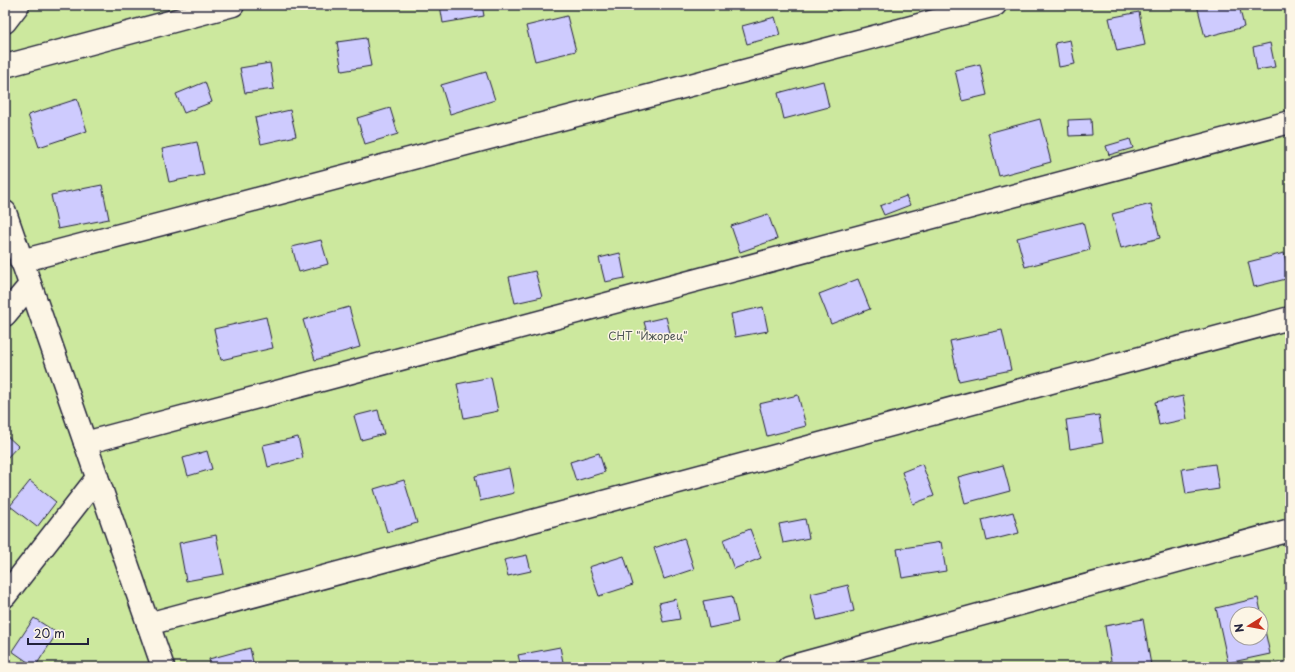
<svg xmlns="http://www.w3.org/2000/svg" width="1295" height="672" font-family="'Playpen Sans',sans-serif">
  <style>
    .green { fill: #cce89e; stroke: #77856c; fill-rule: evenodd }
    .building { fill: #cecbfe; stroke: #22223b; fill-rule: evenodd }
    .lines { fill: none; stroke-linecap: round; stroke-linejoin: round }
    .minor-casing { stroke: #22223b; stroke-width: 25 }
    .minor { stroke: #fcf5e5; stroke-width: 22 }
    .labels { text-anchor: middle; stroke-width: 3; stroke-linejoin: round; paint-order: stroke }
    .park-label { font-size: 11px; fill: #4c5454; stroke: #fcf5e5 }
  </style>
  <rect width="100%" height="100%" fill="#fcf5e5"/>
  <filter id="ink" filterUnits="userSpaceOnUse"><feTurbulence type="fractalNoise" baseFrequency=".025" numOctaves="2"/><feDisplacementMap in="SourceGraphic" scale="8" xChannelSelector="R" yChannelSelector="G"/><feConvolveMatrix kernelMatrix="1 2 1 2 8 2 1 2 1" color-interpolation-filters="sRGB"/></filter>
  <g filter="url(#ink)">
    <!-- green -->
    <path class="green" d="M5 5H1290V660L1262 667H5ZM1237 614H1261V638H1237Z"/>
    <!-- building -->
    <g class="building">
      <polygon points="440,5 482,5 484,16 443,23"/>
      <polygon points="834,5 855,5 836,11"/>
      <polygon points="1197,5 1239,5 1244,27 1205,37"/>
      <polygon points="1139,12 1145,45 1117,51 1109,18"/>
      <polygon points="567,16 576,51 535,61 526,26"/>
      <polygon points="775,17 780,35 747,44 742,26"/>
      <polygon points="366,38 371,66 342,71 337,42"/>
      <polygon points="1070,40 1075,64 1059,67 1055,43"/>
      <polygon points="1270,43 1275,67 1257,70 1253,47"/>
      <polygon points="270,63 274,89 245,93 240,68"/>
      <polygon points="980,64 987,95 962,101 955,70"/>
      <polygon points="486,72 495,100 450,114 441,85"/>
      <polygon points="823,81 829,107 784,119 778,93"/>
      <polygon points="205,82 212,102 184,113 176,94"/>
      <polygon points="77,99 87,131 39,147 28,115"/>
      <polygon points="390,108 398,134 365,144 357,118"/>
      <polygon points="290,110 296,136 261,144 255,118"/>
      <polygon points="1040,119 1051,162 999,176 988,133"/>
      <polygon points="1091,119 1092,135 1069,136 1068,120"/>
      <polygon points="1130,139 1133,148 1109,155 1106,146"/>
      <polygon points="197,142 204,175 169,182 162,149"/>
      <polygon points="102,185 109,219 58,229 51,195"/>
      <polygon points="906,196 910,205 884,215 880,206"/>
      <polygon points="1151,204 1160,238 1121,248 1112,214"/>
      <polygon points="768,214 777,239 740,252 731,226"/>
      <polygon points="1083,222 1090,250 1025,267 1017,238"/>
      <polygon points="321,240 328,264 299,272 292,247"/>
      <polygon points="620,253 625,278 605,282 599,258"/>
      <polygon points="1284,253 1290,278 1254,287 1248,262"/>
      <polygon points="535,271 542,297 515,303 509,277"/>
      <polygon points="858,279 870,309 831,324 819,294"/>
      <polygon points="349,307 360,347 315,360 303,320"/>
      <polygon points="763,307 768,331 735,337 731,314"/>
      <polygon points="266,317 273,348 221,360 214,329"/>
      <polygon points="666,317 670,333 649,339 644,322"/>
      <polygon points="1002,330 1011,370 959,381 950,341"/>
      <polygon points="491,377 498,411 464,418 457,384"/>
      <polygon points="798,395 806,426 767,436 759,404"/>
      <polygon points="1183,396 1187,419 1159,425 1155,402"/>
      <polygon points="378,410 384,434 361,440 354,416"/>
      <polygon points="1099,415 1103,443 1070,449 1066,420"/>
      <polygon points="5,434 18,446 5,460"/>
      <polygon points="298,437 303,458 268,467 263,445"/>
      <polygon points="207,451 212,469 188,476 183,458"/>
      <polygon points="599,453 605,472 576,481 570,462"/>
      <polygon points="922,464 934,496 913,504 902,472"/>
      <polygon points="1215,464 1219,489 1186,494 1182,469"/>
      <polygon points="1003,465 1010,491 965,503 958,477"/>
      <polygon points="509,468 514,493 480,501 475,476"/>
      <polygon points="404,480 417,523 387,532 374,489"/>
      <polygon points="30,481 56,502 37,527 10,506"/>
      <polygon points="1013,512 1019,533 987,541 982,520"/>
      <polygon points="805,519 809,538 783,543 779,524"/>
      <polygon points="750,529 761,558 734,569 723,540"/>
      <polygon points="216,535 224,574 186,581 179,543"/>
      <polygon points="684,538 694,569 664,579 654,548"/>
      <polygon points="941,542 946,571 902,578 897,549"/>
      <polygon points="527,555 531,571 508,576 504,560"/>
      <polygon points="624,556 633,585 599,596 589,567"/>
      <polygon points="848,585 854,611 817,620 811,594"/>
      <polygon points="732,596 738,622 709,628 703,601"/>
      <path d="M1258 598 1270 654 1228 663 1216 608ZM1237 614H1261V638H1237Z"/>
      <polygon points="676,599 680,619 663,622 659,603"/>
      <polygon points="34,618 57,633 35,667 12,651"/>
      <polygon points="1143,619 1151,665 1142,667 1112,667 1105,626"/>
      <polygon points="560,647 564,667 521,667 518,655"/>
      <polygon points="250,648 254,667 211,667 209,659"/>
    </g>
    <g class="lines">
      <!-- minor casing -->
      <g class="minor-casing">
        <g id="minor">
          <polyline points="5,22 18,5"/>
          <polyline points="5,66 233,5"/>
          <polyline points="5,212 163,667"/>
          <polyline points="21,261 995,5"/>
          <polyline points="5,315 30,285"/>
          <polyline points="85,443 1290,122"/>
          <polyline points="5,596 97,478"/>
          <polyline points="148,624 1290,318"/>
          <polyline points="789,667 1290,530"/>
        </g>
      </g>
      <!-- minor -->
      <use href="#minor" class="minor"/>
    </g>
  </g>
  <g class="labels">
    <!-- park labels -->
    <g class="park-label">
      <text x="648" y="340">СНТ "Ижорец"</text>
    </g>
  </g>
  <!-- margin -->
  <rect width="1295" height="672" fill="none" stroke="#fcf5e5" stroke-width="20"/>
  <rect x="10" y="10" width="1275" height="652" fill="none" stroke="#22223b" stroke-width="1.5" filter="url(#ink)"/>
  <!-- north arrow -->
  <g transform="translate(1249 626) rotate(259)"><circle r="19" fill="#fcf5e5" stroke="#a5a1a1"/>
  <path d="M0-3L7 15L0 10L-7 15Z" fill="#c8321e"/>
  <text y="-6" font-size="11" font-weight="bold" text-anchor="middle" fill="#22223b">N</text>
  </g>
  <!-- scale -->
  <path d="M28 638v6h60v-6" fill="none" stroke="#22223b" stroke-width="2"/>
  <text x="34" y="638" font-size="12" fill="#22223b" stroke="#fcf5e5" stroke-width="3" paint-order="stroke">20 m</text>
</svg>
